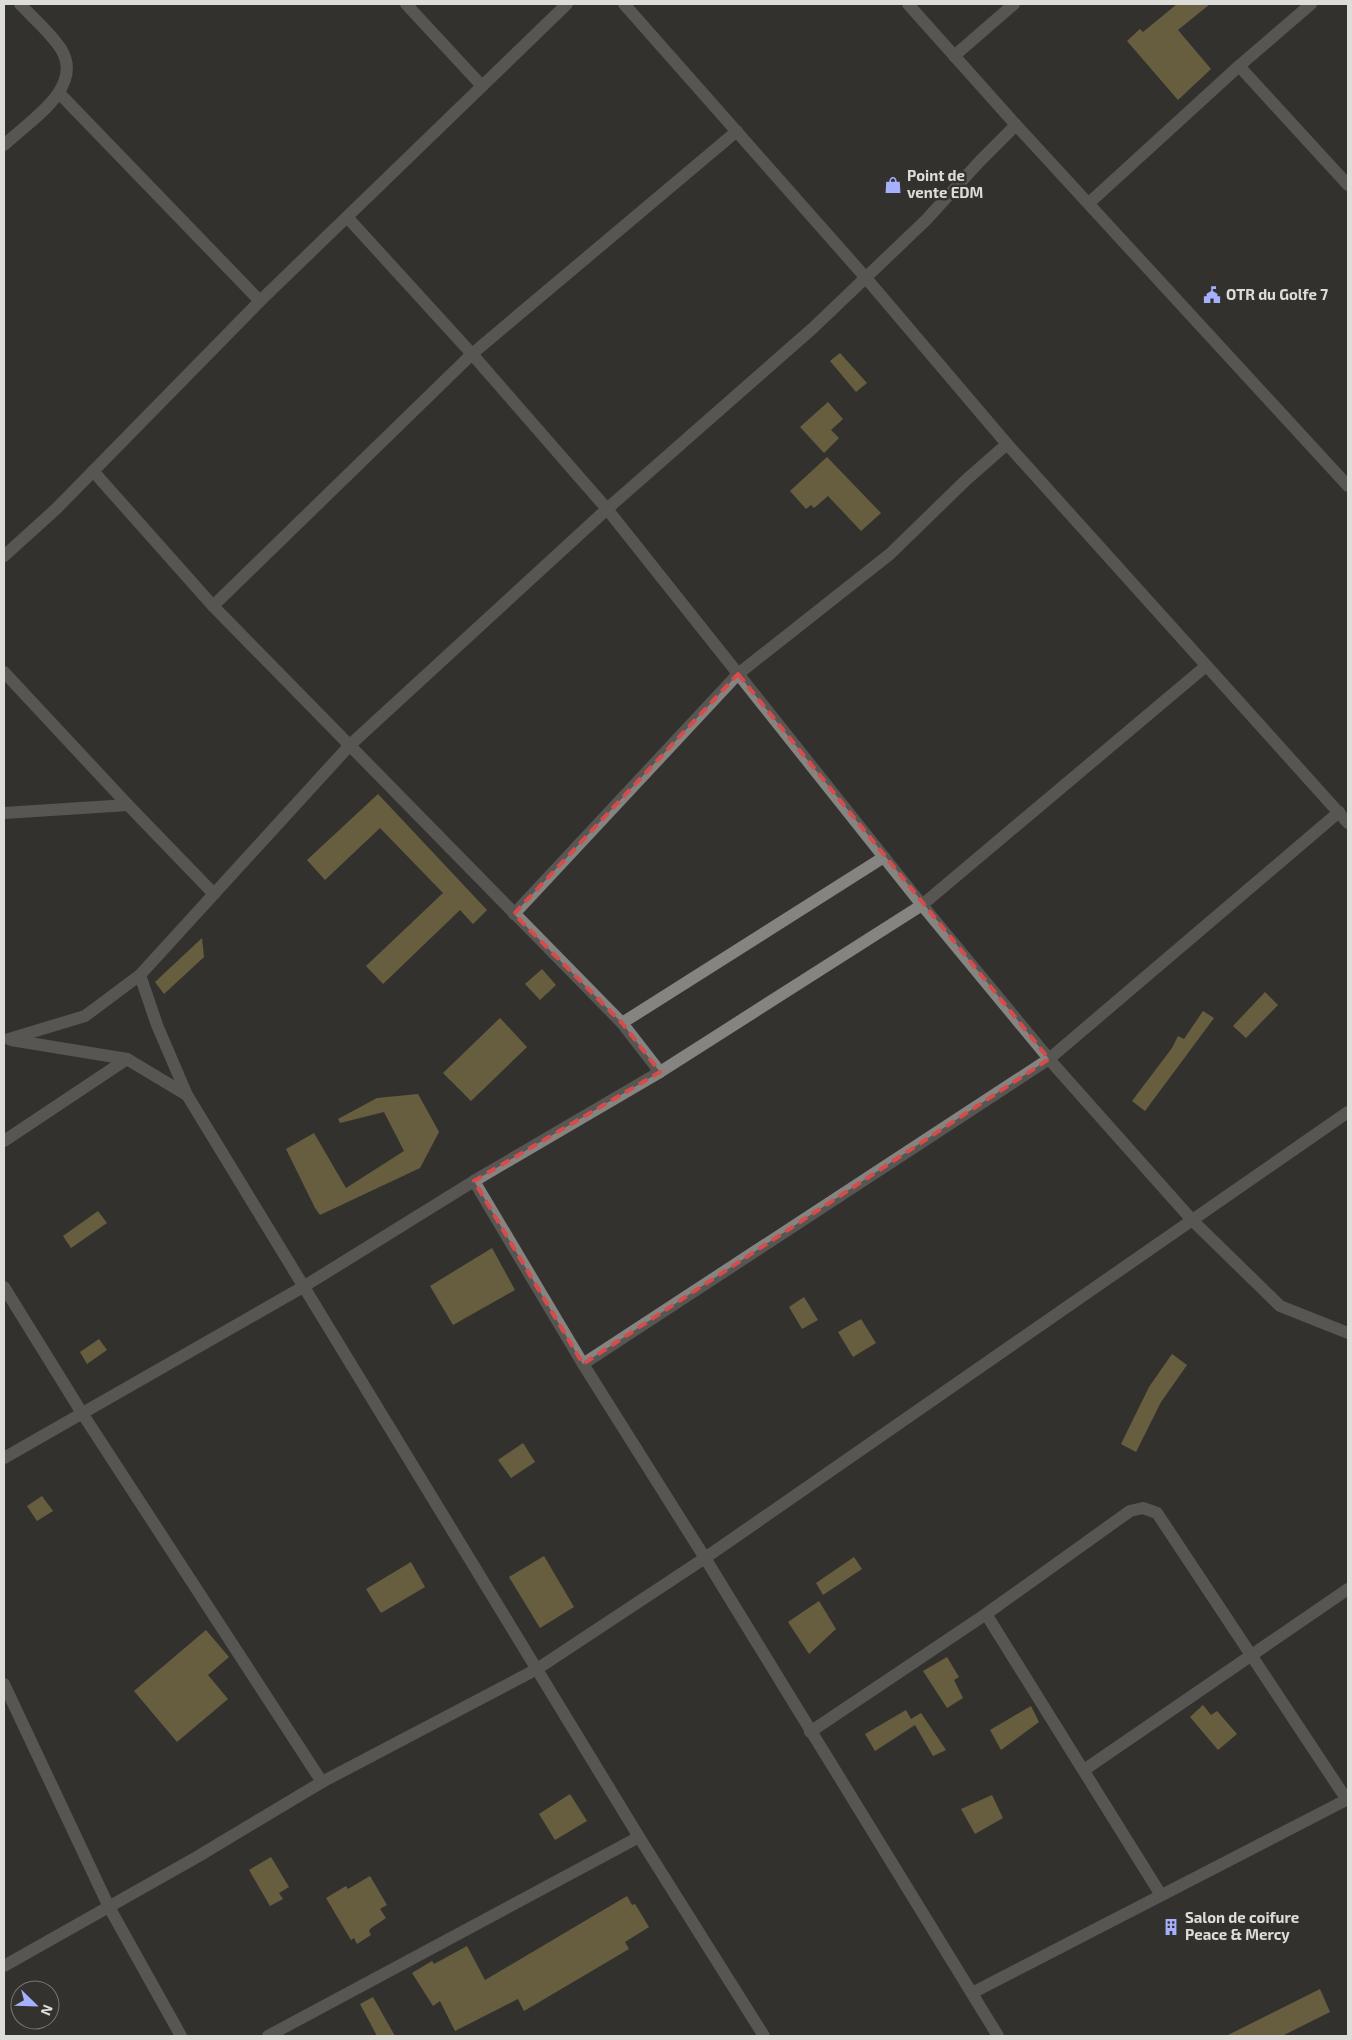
<svg xmlns="http://www.w3.org/2000/svg" width="1352" height="2040" font-family="'Exo 2',sans-serif">
  <style>
    .building { fill: #a49555 }
    .lines { fill: none; stroke-linecap: round; stroke-linejoin: round }
    .minor { stroke: #858480; stroke-width: 12 }
    .marked { fill: none; stroke: #d74c4b; stroke-width: 4; stroke-dasharray: 10 6; stroke-linejoin: round }
    .labels { text-anchor: middle; stroke-width: 5; stroke-linejoin: round; paint-order: stroke }
    .poi-label { font-size: 15px; font-weight: bold; fill: #dcdcd9; stroke: #33322e; text-anchor: start }
  </style>
  <rect width="100%" height="100%" fill="#33322e"/>
  <!-- building -->
  <g class="building">
    <polygon points="1177,4 1210,4 1178,30 1211,69 1178,100 1127,41 1140,29 1143,32"/>
    <polygon points="840,353 867,383 856,392 830,361"/>
    <polygon points="828,402 843,419 831,430 839,438 824,453 800,427"/>
    <polygon points="827,457 881,513 861,531 828,496 814,508 811,505 806,509 790,491"/>
    <polygon points="378,794 487,910 473,924 460,910 383,984 366,966 443,893 380,828 325,880 307,860"/>
    <polygon points="202,938 204,957 164,994 155,982"/>
    <polygon points="542,969 556,985 540,1000 525,984"/>
    <polygon points="1265,992 1278,1005 1246,1038 1233,1026"/>
    <polygon points="1203,1011 1214,1018 1145,1111 1132,1101 1172,1048 1178,1036 1184,1039"/>
    <polygon points="500,1018 527,1047 471,1101 443,1073"/>
    <polygon points="418,1094 439,1132 420,1168 320,1215 315,1208 286,1149 314,1133 346,1188 404,1151 384,1112 340,1123 338,1119 377,1098"/>
    <polygon points="98,1211 107,1223 71,1248 63,1236"/>
    <polygon points="492,1248 515,1290 453,1325 430,1286"/>
    <polygon points="804,1297 818,1320 802,1329 789,1307"/>
    <polygon points="861,1319 876,1343 853,1357 838,1332"/>
    <polygon points="99,1339 107,1350 87,1364 80,1352"/>
    <polygon points="1172,1354 1187,1365 1161,1402 1136,1452 1121,1444 1149,1387"/>
    <polygon points="523,1443 535,1462 511,1478 498,1460"/>
    <polygon points="42,1496 53,1511 37,1521 27,1506"/>
    <polygon points="544,1556 574,1607 540,1628 509,1577"/>
    <polygon points="854,1557 862,1569 823,1595 816,1583"/>
    <polygon points="411,1562 425,1587 381,1613 366,1589"/>
    <polygon points="819,1601 836,1629 809,1654 788,1622"/>
    <polygon points="206,1630 229,1657 208,1675 228,1699 177,1742 134,1691"/>
    <polygon points="947,1657 959,1677 954,1680 963,1698 947,1708 923,1671"/>
    <polygon points="1203,1705 1211,1715 1217,1711 1237,1734 1218,1750 1190,1717"/>
    <polygon points="1031,1706 1039,1722 1001,1750 990,1730"/>
    <polygon points="906,1710 911,1719 921,1713 946,1750 933,1756 915,1725 875,1751 865,1734"/>
    <polygon points="570,1794 587,1821 555,1840 539,1814"/>
    <polygon points="992,1795 1003,1818 975,1834 961,1809"/>
    <polygon points="271,1857 289,1887 279,1893 283,1899 270,1906 249,1870"/>
    <polygon points="370,1876 387,1905 380,1909 386,1918 371,1928 369,1931 371,1935 357,1944 354,1938 351,1940 326,1898 346,1886 348,1889"/>
    <polygon points="627,1896 632,1905 635,1904 649,1927 625,1942 629,1949 524,2011 518,1999 455,2031 440,2001 433,2006 412,1973 432,1961 434,1964 467,1946 485,1980"/>
    <polygon points="1320,1989 1330,2012 1282,2036 1226,2036"/>
    <polygon points="373,1997 395,2036 377,2036 360,2004"/>
  </g>
  <g class="lines">
    <!-- minor -->
    <g class="minor">
      <polyline points="406,4 482,86"/>
      <polyline points="624,4 866,278 1007,444 1348,823"/>
      <polyline points="908,4 1016,125 1348,486"/>
      <polyline points="954,56 1014,4"/>
      <polyline points="1239,66 1348,185"/>
      <polyline points="60,94 260,301"/>
      <path d="M4 145C29 121 85 88 61 49 51 33 33 18 20 4"/>
      <polyline points="1089,203 1239,66 1311,4"/>
      <polyline points="347,217 472,354 607,509 922,905 1055,1066 1192,1220 1280,1306 1348,1333"/>
      <polyline points="93,471 213,606"/>
      <polyline points="4,556 56,509 260,301 567,4"/>
      <polyline points="4,672 128,805 214,894"/>
      <polyline points="4,813 128,805"/>
      <polyline points="514,914 738,674 890,554 966,480 1007,444"/>
      <polyline points="140,975 157,1025 187,1095 639,1837 764,2036"/>
      <polyline points="622,1023 884,857"/>
      <polyline points="9,1039 85,1016 140,975 350,745 607,509 813,328 926,220 980,161 1016,125"/>
      <polyline points="11,1040 127,1059 187,1095"/>
      <polyline points="660,1072 622,1023 213,606 472,354 737,131"/>
      <polyline points="4,1141 127,1059"/>
      <polyline points="474,1181 583,1364 705,1558 998,2036"/>
      <polyline points="4,1287 82,1413 322,1782"/>
      <polyline points="583,1364 1049,1059 1339,812"/>
      <polyline points="4,1458 303,1287 474,1181 660,1072 922,905 1206,666"/>
      <polyline points="986,1614 1161,1895"/>
      <polyline points="4,1684 109,1907 181,2036"/>
      <polyline points="810,1732 986,1614 1130,1511 1143,1508 1157,1513 1347,1800"/>
      <polyline points="1084,1770 1348,1589"/>
      <polyline points="4,1966 197,1857 322,1782 537,1669 705,1558 1348,1112"/>
      <polyline points="972,1993 1348,1799"/>
      <polyline points="268,2036 639,1837"/>
    </g>
  </g>
  <!-- marked area -->
  <path d="M0 0H1352V2040H0ZM738 674 1049 1059 583 1364 474 1181 660 1072 622 1023 514 914Z" fill="#33322e" fill-opacity=".55" fill-rule="evenodd"/>
  <path class="marked" d="M738 674 1049 1059 583 1364 474 1181 660 1072 622 1023 514 914Z"/>
  <!-- icons -->
  <defs>
    <g id="shop-bare" transform="scale(1.35)"><path d="M-5-2.5h2.3a2.7 3.5 0 0 1 5.4 0H5L5.5 6h-11ZM-1.5-2.5h3a1.5 2.3 0 0 0-3 0Z" fill="#a5b1fc" stroke="#33322e" stroke-width="2.5" paint-order="stroke"/></g>
    <g id="civic-bare" transform="scale(1.35)"><path d="M-.6-6.5H3V-4.5H.6V-3L4-1V1h2V6H-6V1h2V-1L-.6-3ZM-1.2 2.5V6h2.4V2.5Z" fill="#a5b1fc" stroke="#33322e" stroke-width="2.5" paint-order="stroke"/></g>
    <g id="building-bare" transform="scale(1.35)"><path d="M-4-6H4V6H1V3H-1V6H-4ZM-2.5-4.3h1.7v1.8h-1.7ZM.8-4.3h1.7v1.8H.8ZM-2.5-1h1.7V.8h-1.7ZM.8-1h1.7V.8H.8Z" fill="#a5b1fc" stroke="#33322e" stroke-width="2.5" paint-order="stroke"/></g>
  </defs>
  <g fill-rule="evenodd">
    <use href="#shop-bare" x="893" y="185"/>
    <use href="#civic-bare" x="1212" y="295"/>
    <use href="#building-bare" x="1171" y="1927"/>
  </g>
  <g class="labels">
    <!-- poi labels -->
    <g class="poi-label">
      <text x="907" y="181">Point de<tspan x="907" dy="17">vente EDM</tspan></text>
      <text x="1226" y="300">OTR du Golfe 7</text>
      <text x="1185" y="1923">Salon de coifure<tspan x="1185" dy="17">Peace &amp; Mercy</tspan></text>
    </g>
  </g>
  <!-- border -->
  <rect width="1352" height="2040" fill="none" stroke="#dcdcd9" stroke-width="10"/>
  <!-- north arrow -->
  <g transform="translate(35 2005) rotate(113)"><circle r="24" fill="#33322e" stroke="#777672"/>
  <path d="M0-4L9 19L0 12L-9 19Z" fill="#a5b1fc"/>
  <text y="-8" font-size="14" font-weight="bold" text-anchor="middle" fill="#dcdcd9">N</text>
  </g>
</svg>
